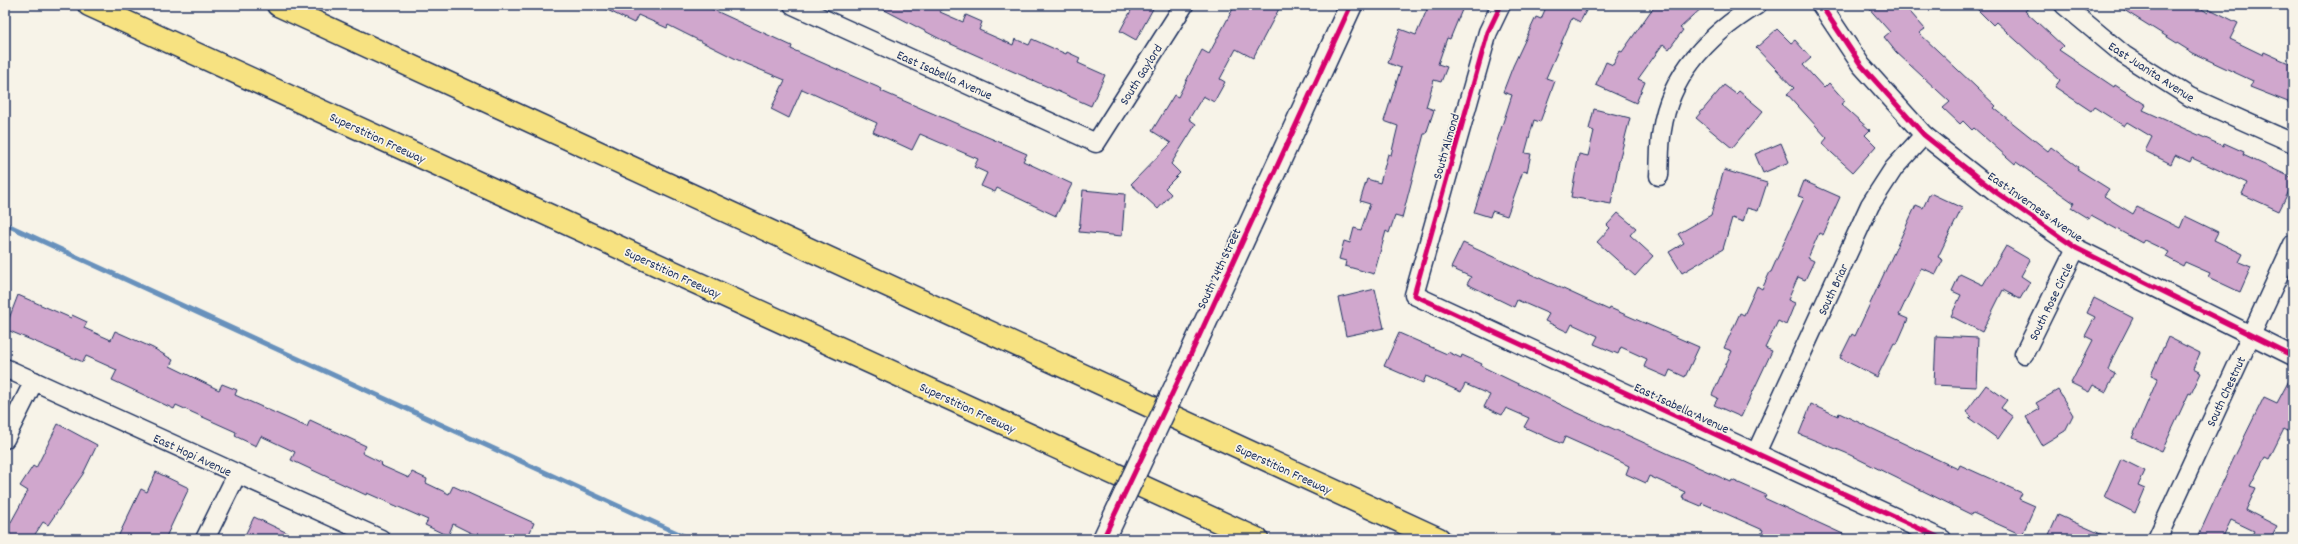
<svg xmlns="http://www.w3.org/2000/svg" width="2298" height="544" font-family="Dekko,sans-serif">
  <style>
    .lines { fill: none; stroke-linecap: round; stroke-linejoin: round }
    .stream { stroke: #6891bc; stroke-width: 5 }
    .building { fill: #d0a7cd; stroke: #1b2f5e }
    .street-casing { stroke: #1b2f5e; stroke-width: 21 }
    .secondary-casing { stroke: #1b2f5e; stroke-width: 25 }
    .highway-casing { stroke: #1b2f5e; stroke-width: 25 }
    .street { stroke: #f7f3e8; stroke-width: 18 }
    .secondary { stroke: #f7f3e8; stroke-width: 22 }
    .highway { stroke: #f7e281; stroke-width: 22 }
    .secondary-bridge-casing { stroke: #1b2f5e; stroke-width: 25; stroke-linecap: butt }
    .secondary-bridge { stroke: #f7f3e8; stroke-width: 22 }
    .cycleway-casing { stroke: #f7f3e8; stroke-width: 8 }
    .cycleway { stroke: #d6006c; stroke-width: 5 }
    .labels { text-anchor: middle; stroke-width: 3.5; stroke-linejoin: round; paint-order: stroke }
    .street-label { font-size: 13px; fill: #1b2f5e; stroke: #f7f3e8 }
  </style>
  <rect width="100%" height="100%" fill="#f7f3e8"/>
  <filter id="ink" filterUnits="userSpaceOnUse"><feTurbulence type="fractalNoise" baseFrequency=".025" numOctaves="2"/><feDisplacementMap in="SourceGraphic" scale="8" xChannelSelector="R" yChannelSelector="G"/><feConvolveMatrix kernelMatrix="1 2 1 2 8 2 1 2 1" color-interpolation-filters="sRGB"/></filter>
  <g filter="url(#ink)">
    <g class="lines">
      <!-- stream -->
      <polyline class="stream" points="5,224 690,539"/>
    </g>
    <!-- building -->
    <g class="building">
      <polygon points="597,5 703,5 792,46 791,49 882,89 881,91 1027,154 1023,161 1072,184 1056,216 997,188 995,192 981,186 987,173 974,167 978,159 920,134 912,150 873,132 877,123 802,89 789,118 771,109 785,80 746,64 668,25 667,28 638,15 634,23"/>
      <polygon points="875,5 944,5 940,12 963,22 966,15 982,22 979,30 1013,45 1015,39 1029,45 1032,39 1066,54 1067,52 1080,58 1078,63 1105,75 1091,106 942,40"/>
      <polygon points="1134,5 1155,5 1136,40 1120,31"/>
      <polygon points="1235,5 1281,5 1253,58 1236,49 1220,79 1225,82 1214,102 1203,96 1189,119 1196,124 1171,164 1180,173 1165,188 1171,194 1158,209 1131,184 1171,143 1152,131 1174,95 1178,97 1202,50 1209,54"/>
      <polygon points="1429,5 1464,5 1450,39 1447,38 1438,64 1447,67 1441,82 1434,80 1426,107 1434,110 1426,134 1424,134 1402,218 1395,216 1389,233 1386,231 1374,274 1345,266 1346,261 1339,259 1344,241 1350,243 1354,228 1361,230 1370,204 1360,201 1367,179 1380,183 1388,154 1391,155 1398,126 1384,121 1401,68 1388,63 1400,29 1416,35"/>
      <polygon points="1547,5 1579,5 1587,9 1580,22 1572,18 1546,78 1555,81 1540,122 1534,120 1525,153 1531,154 1527,172 1523,171 1507,216 1492,211 1490,217 1474,212 1512,95 1503,92 1513,66 1536,17 1541,19"/>
      <polygon points="1655,5 1705,5 1680,28 1683,30 1669,49 1663,44 1638,79 1645,82 1636,103 1596,85 1606,62 1613,65 1620,51 1622,52"/>
      <polygon points="1866,5 1904,5 1925,29 1919,33 1996,106 1994,108 2048,151 2051,147 2078,167 2077,169 2109,189 2104,196 2133,214 2137,207 2180,228 2185,216 2218,232 2214,240 2243,254 2239,262 2251,267 2240,292 2208,277 2210,273 2185,262 2183,266 2166,257 2169,252 2144,240 2142,243 2091,215 2089,219 2071,208 2074,203 2016,162 2015,164 1974,128 1972,130 1963,121 1960,124 1943,108 1950,102 1896,52 1884,37 1890,32"/>
      <polygon points="1973,5 2032,5 2025,11 2063,46 2059,50 2114,87 2115,85 2146,105 2143,110 2223,146 2224,143 2244,152 2243,155 2293,178 2293,183 2279,211 2242,194 2247,183 2192,158 2190,162 2175,155 2171,164 2145,151 2152,137 2127,122 2124,126 2094,107 2091,111 2055,87 2060,80 1996,22 1993,25"/>
      <polygon points="2116,5 2196,5 2208,13 2210,9 2238,23 2230,39 2263,55 2264,52 2293,65 2293,104 2250,87 2253,81 2193,53"/>
      <polygon points="1777,29 1791,43 1795,40 1811,58 1803,65 1824,88 1829,83 1845,101 1841,104 1870,130 1865,135 1876,146 1853,172 1822,144 1827,138 1787,94 1794,88 1756,48"/>
      <polygon points="1724,85 1736,94 1739,91 1763,111 1732,148 1696,118"/>
      <polygon points="1594,109 1630,118 1619,161 1611,204 1571,197 1579,154 1588,156 1594,131 1589,129"/>
      <polygon points="1781,143 1789,162 1763,173 1755,154"/>
      <polygon points="1724,170 1767,183 1758,211 1747,208 1743,222 1732,218 1723,249 1682,273 1669,252 1684,243 1678,234 1711,215"/>
      <polygon points="1804,181 1840,197 1823,235 1819,233 1808,258 1814,261 1805,280 1798,277 1788,300 1795,303 1786,325 1778,321 1765,348 1772,351 1741,417 1714,405 1718,398 1712,395 1732,351 1724,348 1740,313 1744,315 1757,286 1762,289 1770,272 1771,272 1804,198 1798,196"/>
      <polygon points="1083,190 1125,194 1122,236 1079,232"/>
      <polygon points="1930,193 1962,208 1938,257 1943,260 1936,274 1921,268 1899,315 1908,319 1897,344 1894,343 1877,377 1840,358 1852,334 1855,336 1916,205 1923,208"/>
      <polygon points="1618,213 1636,228 1630,235 1653,256 1635,276 1597,242 1610,228 1607,225"/>
      <polygon points="1463,243 1609,310 1610,308 1699,347 1685,377 1670,370 1667,377 1644,367 1647,359 1621,347 1618,354 1594,344 1598,336 1572,324 1568,332 1545,321 1549,314 1517,300 1514,307 1467,284 1471,277 1451,268"/>
      <polygon points="2006,246 2030,260 2021,276 2030,282 2020,299 2003,290 1982,332 1951,316 1961,295 1952,291 1960,274 1983,285"/>
      <polygon points="1375,289 1384,328 1346,336 1338,298"/>
      <polygon points="18,295 71,318 72,315 87,322 84,328 111,340 115,331 153,348 173,360 170,366 219,390 222,384 237,390 235,395 307,427 310,420 351,439 366,446 362,453 382,463 380,465 409,478 412,472 427,479 426,483 449,494 453,486 534,523 527,539 483,539 453,524 448,536 425,525 428,520 367,493 366,495 291,460 295,452 261,436 256,446 235,436 236,432 176,405 174,409 112,380 117,370 86,356 83,362 5,329"/>
      <polygon points="2094,298 2133,318 2112,359 2108,370 2115,374 2106,392 2093,385 2089,392 2071,383 2093,340 2085,336 2095,317 2087,313"/>
      <polygon points="1399,333 1447,354 1448,352 1461,358 1462,355 1482,364 1481,366 1576,412 1731,482 1732,480 1766,495 1764,498 1854,539 1769,539 1761,535 1763,530 1702,503 1701,506 1682,498 1685,492 1649,476 1646,483 1626,474 1629,466 1621,462 1565,437 1562,444 1524,427 1529,418 1506,408 1502,415 1484,407 1490,395 1465,384 1461,392 1426,376 1423,383 1384,366"/>
      <polygon points="1936,336 1978,338 1976,387 1934,385"/>
      <polygon points="2168,337 2200,353 2193,369 2201,373 2191,394 2189,393 2162,451 2132,438 2158,378 2151,375"/>
      <polygon points="2293,373 2293,434 2284,429 2269,459 2265,457 2250,486 2256,488 2246,510 2277,526 2270,539 2250,539 2254,531 2231,520 2222,539 2197,539 2232,462 2264,397 2277,403"/>
      <polygon points="1986,385 2007,400 2001,408 2013,417 1998,439 1969,418 1971,416 1966,412"/>
      <polygon points="2058,390 2073,415 2065,431 2042,445 2026,417 2040,409 2036,403"/>
      <polygon points="1811,404 1838,416 1839,413 1958,469 1960,465 2022,493 2019,499 2035,506 2022,535 1973,513 1972,515 1846,453 1799,434"/>
      <polygon points="58,424 97,445 83,474 48,525 43,522 32,539 5,539 5,533 28,491 20,486 33,466 36,468"/>
      <polygon points="2121,459 2145,471 2138,486 2145,489 2135,513 2104,497"/>
      <polygon points="156,472 189,488 165,539 117,539 141,489 147,492"/>
      <polygon points="2058,515 2112,539 2047,539"/>
      <polygon points="254,517 300,539 243,539"/>
    </g>
    <g class="lines">
      <!-- street casing -->
      <g class="street-casing">
        <g id="street">
          <polyline points="793,5 1096,143 1184,5"/>
          <polyline points="1501,5 1488,32 1414,295 1942,539"/>
          <polyline points="1821,5 1861,65 1924,135 1997,193 2076,248 2293,356"/>
          <polyline points="2064,5 2124,55 2190,97 2293,143"/>
          <path d="M1659 176C1660 161 1659 145 1662 130 1670 74 1711 33 1757 5"/>
          <polyline points="2024,354 2076,248"/>
          <polyline points="5,368 381,539"/>
          <polyline points="5,439 34,381"/>
          <polyline points="1756,453 1870,205 1894,168 1924,135"/>
          <polyline points="205,539 237,474"/>
          <polyline points="2157,539 2293,244"/>
        </g>
      </g>
      <!-- secondary casing -->
      <g class="secondary-casing">
        <polyline id="secondary" points="1189,358 1351,5"/>
      </g>
      <!-- highway casing -->
      <g class="highway-casing">
        <g id="highway">
          <polyline points="89,5 1257,539"/>
          <polyline points="278,5 1439,539"/>
        </g>
      </g>
      <!-- street -->
      <use href="#street" class="street"/>
      <!-- secondary -->
      <use href="#secondary" class="secondary"/>
      <!-- highway -->
      <use href="#highway" class="highway"/>
      <!-- secondary-bridge casing -->
      <g class="secondary-bridge-casing">
        <polyline id="secondary-bridge" points="1104,539 1189,358"/>
      </g>
      <!-- secondary-bridge -->
      <use href="#secondary-bridge" class="secondary-bridge"/>
      <!-- cycleway casing -->
      <g class="cycleway-casing">
        <g id="cycleway">
          <polyline points="1501,5 1488,32 1414,295 1942,539"/>
          <polyline points="1821,5 1861,65 1924,135 1997,193 2076,248 2293,356"/>
          <polyline points="1103,539 1189,358 1351,5"/>
        </g>
      </g>
      <!-- cycleway -->
      <use href="#cycleway" class="cycleway"/>
    </g>
  </g>
  <g class="labels">
    <!-- street labels -->
    <g class="street-label">
      <text transform="translate(2152 71) rotate(33)" y="5">East Juanita Avenue</text>
      <text transform="translate(945 74) rotate(24)" y="5">East Isabella Avenue</text>
      <text transform="translate(1140 74) rotate(-58)" y="5">South Gaylord</text>
      <text transform="translate(378 137) rotate(25)" y="5">Superstition Freeway</text>
      <text transform="translate(1445 146) rotate(-74)" y="5">South Almond</text>
      <text transform="translate(2036 206) rotate(35)" y="5">East Inverness Avenue</text>
      <text transform="translate(1218 268) rotate(-65)" y="5">South 24th Street</text>
      <text transform="translate(673 272) rotate(25)" y="5">Superstition Freeway</text>
      <text transform="translate(1832 289) rotate(-65)" y="5">South Briar</text>
      <text transform="translate(2050 301) rotate(-64)" y="5">South Rose Circle</text>
      <text transform="translate(2225 391) rotate(-65)" y="5">South Chestnut</text>
      <text transform="translate(968 407) rotate(25)" y="5">Superstition Freeway</text>
      <text transform="translate(1682 407) rotate(25)" y="5">East Isabella Avenue</text>
      <text transform="translate(193 454) rotate(25)" y="5">East Hopi Avenue</text>
      <text transform="translate(1284 468) rotate(25)" y="5">Superstition Freeway</text>
    </g>
  </g>
  <!-- margin -->
  <rect width="2298" height="544" fill="none" stroke="#f7f3e8" stroke-width="20"/>
  <rect x="10" y="10" width="2278" height="524" fill="none" stroke="#1b2f5e" stroke-width="1.5" filter="url(#ink)"/>
</svg>
